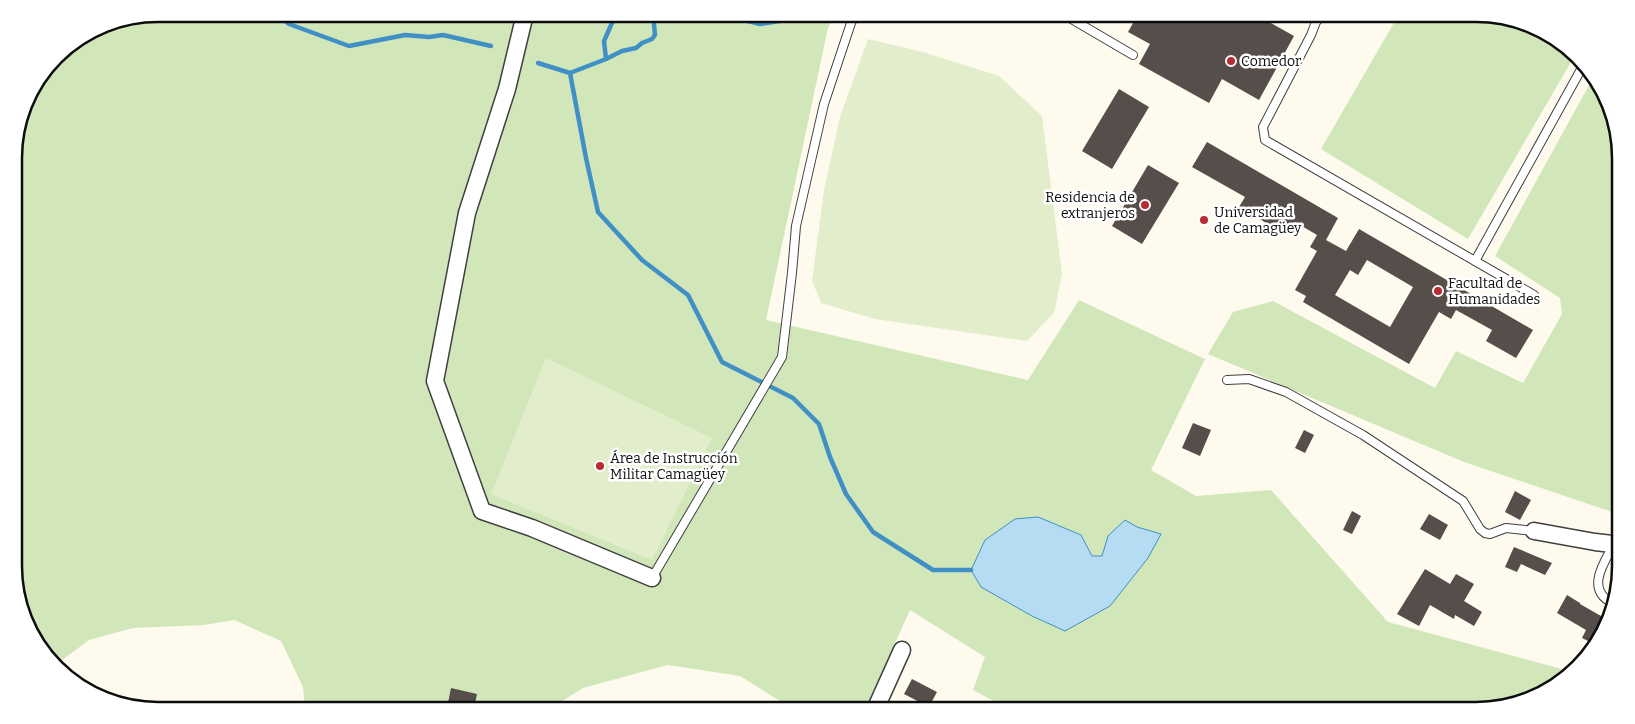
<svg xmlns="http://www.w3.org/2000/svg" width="1635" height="724" font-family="Bitter,serif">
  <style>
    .green { fill: #d1e7ba }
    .pitch { fill: #e2eecb }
    .water { fill: #b5dcf3; stroke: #4090c6 }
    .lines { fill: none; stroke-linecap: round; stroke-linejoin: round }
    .stream { stroke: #4090c6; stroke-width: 4.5 }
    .building { fill: #554e4a; fill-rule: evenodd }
    .service-casing { stroke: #404040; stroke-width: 10 }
    .minor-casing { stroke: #404040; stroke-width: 19 }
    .service { stroke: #fff; stroke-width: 8 }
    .minor { stroke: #fff; stroke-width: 16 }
    .poi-dot { fill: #b62c32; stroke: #fff; stroke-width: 2 }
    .labels { text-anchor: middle; stroke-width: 5; stroke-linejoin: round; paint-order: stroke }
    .poi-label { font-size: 14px; fill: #0d0d0d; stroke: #fff; text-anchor: start }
    .rim { fill: none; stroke: #0d0d0d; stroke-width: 2.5 }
  </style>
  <rect width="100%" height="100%" fill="#fefbee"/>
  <!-- green -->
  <g class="green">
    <polygon points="158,14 835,14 828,28 766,320 1028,380 1079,300 1205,359 1151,470 1196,496 1271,490 1388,622 1569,671 1557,686 1486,710 1010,710 973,690 985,657 910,610 865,710 786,710 783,703 740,676 668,665 583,688 548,710 305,710 303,687 281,641 234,620 204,625 133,628 89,640 57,664 44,654 15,585 14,149 29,94 63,50 103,25"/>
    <polygon points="1399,14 1477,14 1532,25 1574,57 1468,239 1321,149"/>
    <polygon points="1594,76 1620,140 1621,515 1464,462 1208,354 1233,312 1273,301 1435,388 1456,351 1523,383 1562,314 1560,298 1495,256"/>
  </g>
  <!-- pitch -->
  <g class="pitch">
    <polygon points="868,39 923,52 999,76 1042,116 1062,274 1054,313 1027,341 875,319 821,303 812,281 824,190 840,117"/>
    <polygon points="546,358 712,438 652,560 491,494"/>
  </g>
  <!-- water -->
  <polygon class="water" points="1038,517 1081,535 1092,556 1102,556 1108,536 1125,520 1137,527 1161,534 1148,558 1110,606 1065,631 1032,616 981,587 971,570 985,540 1015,519"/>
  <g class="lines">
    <!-- stream -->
    <g class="stream">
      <polyline points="277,14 289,24 349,46 405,35 429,37 443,35 491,46"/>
      <polyline points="720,14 760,24 799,18 814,20 843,15"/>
      <polyline points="874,14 909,14"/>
      <polyline points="909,14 944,18 956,16 957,14"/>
      <polyline points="606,59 604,41 616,14"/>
      <polyline points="538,63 570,73 606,59 622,51 636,48 642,43 652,39 655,35 653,14"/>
      <polyline points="570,73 586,158 598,212 642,260 688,295 722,362 793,398 819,424 830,457 846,494 873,532 933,570 971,570"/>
    </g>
  </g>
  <!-- building -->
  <g class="building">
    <polygon points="1138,14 1255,14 1294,36 1259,100 1222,79 1209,103 1139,64 1150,44 1128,32"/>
    <polygon points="1119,89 1149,107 1112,169 1082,151"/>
    <path d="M1207 142 1338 218 1326 240 1346 251 1359 229 1533 330 1516 358 1486 341 1492 330 1456 310 1451 319 1439 312 1409 364 1303 302 1306 296 1295 290 1317 251 1310 247 1317 235 1295 222 1287 235 1239 207 1245 197 1192 167ZM1367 260 1413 287 1390 327 1335 295 1350 270 1358 275Z"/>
    <polygon points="1148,165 1179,183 1142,244 1112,226"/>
    <polygon points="1193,423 1211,430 1200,456 1182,448"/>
    <polygon points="1304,430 1314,435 1305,453 1295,448"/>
    <polygon points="1515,491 1531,500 1520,520 1505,512"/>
    <polygon points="1352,511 1361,516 1352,534 1343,530"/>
    <polygon points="1429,514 1448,525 1440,540 1420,529"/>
    <polygon points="1514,547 1552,563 1545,575 1521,564 1517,572 1505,567"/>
    <polygon points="1425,569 1450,584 1456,574 1474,584 1464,601 1482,612 1474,626 1455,615 1454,619 1430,605 1419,626 1397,614"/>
    <polygon points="1567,595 1580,603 1580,604 1608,620 1600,633 1592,643 1582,638 1586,630 1557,613"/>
    <polygon points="912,679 937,692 929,707 904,694"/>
    <polygon points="451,688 477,694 474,708 448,703"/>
  </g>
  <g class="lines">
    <!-- service casing -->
    <g class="service-casing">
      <g id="service">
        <polyline points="1063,14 1133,55"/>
        <polyline points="1323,14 1316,22 1311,35 1263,127 1265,140 1534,295"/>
        <polyline points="1475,261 1584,64"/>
        <polyline points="1227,380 1249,379 1286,392 1363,435 1463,501 1480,529 1485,533 1490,534 1506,528 1534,531"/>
        <polyline points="652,578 782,357 792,273 796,226 824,104 851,23 855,14"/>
        <path d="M1614 604C1584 590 1604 563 1614 544"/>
      </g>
    </g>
    <!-- minor casing -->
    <g class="minor-casing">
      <g id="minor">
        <polyline points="525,14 507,89 467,213 435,381 482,511 532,528 652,578"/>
        <polyline points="1534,531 1595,542 1621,545"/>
        <polyline points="875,710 902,650"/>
      </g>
    </g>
    <!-- service -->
    <use href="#service" class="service"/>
    <!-- minor -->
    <use href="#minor" class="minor"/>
  </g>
  <!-- markers -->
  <g class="poi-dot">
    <circle cx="1231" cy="61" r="5"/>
    <circle cx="1145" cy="205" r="5"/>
    <circle cx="1204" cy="220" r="5"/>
    <circle cx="1438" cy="291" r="5"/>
    <circle cx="600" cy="466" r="5"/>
  </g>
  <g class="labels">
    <!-- poi labels -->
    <g class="poi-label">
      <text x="1241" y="66">Comedor</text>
      <text x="1135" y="202" text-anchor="end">Residencia de<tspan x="1135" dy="16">extranjeros</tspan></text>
      <text x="1214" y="217">Universidad<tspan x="1214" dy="16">de Camagüey</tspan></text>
      <text x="1448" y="288">Facultad de<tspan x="1448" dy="16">Humanidades</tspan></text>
      <text x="610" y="463">Área de Instrucción<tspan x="610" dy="16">Militar Camagüey</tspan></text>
    </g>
  </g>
  <!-- crop -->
  <path d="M0 0H1635V724H0ZM158 22H1476A136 136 0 0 1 1612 158V566A136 136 0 0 1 1476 702H158A136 136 0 0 1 22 566V158A136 136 0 0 1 158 22Z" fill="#fff" fill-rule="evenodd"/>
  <path class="rim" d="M158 22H1476A136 136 0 0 1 1612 158V566A136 136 0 0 1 1476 702H158A136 136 0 0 1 22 566V158A136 136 0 0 1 158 22Z"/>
</svg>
